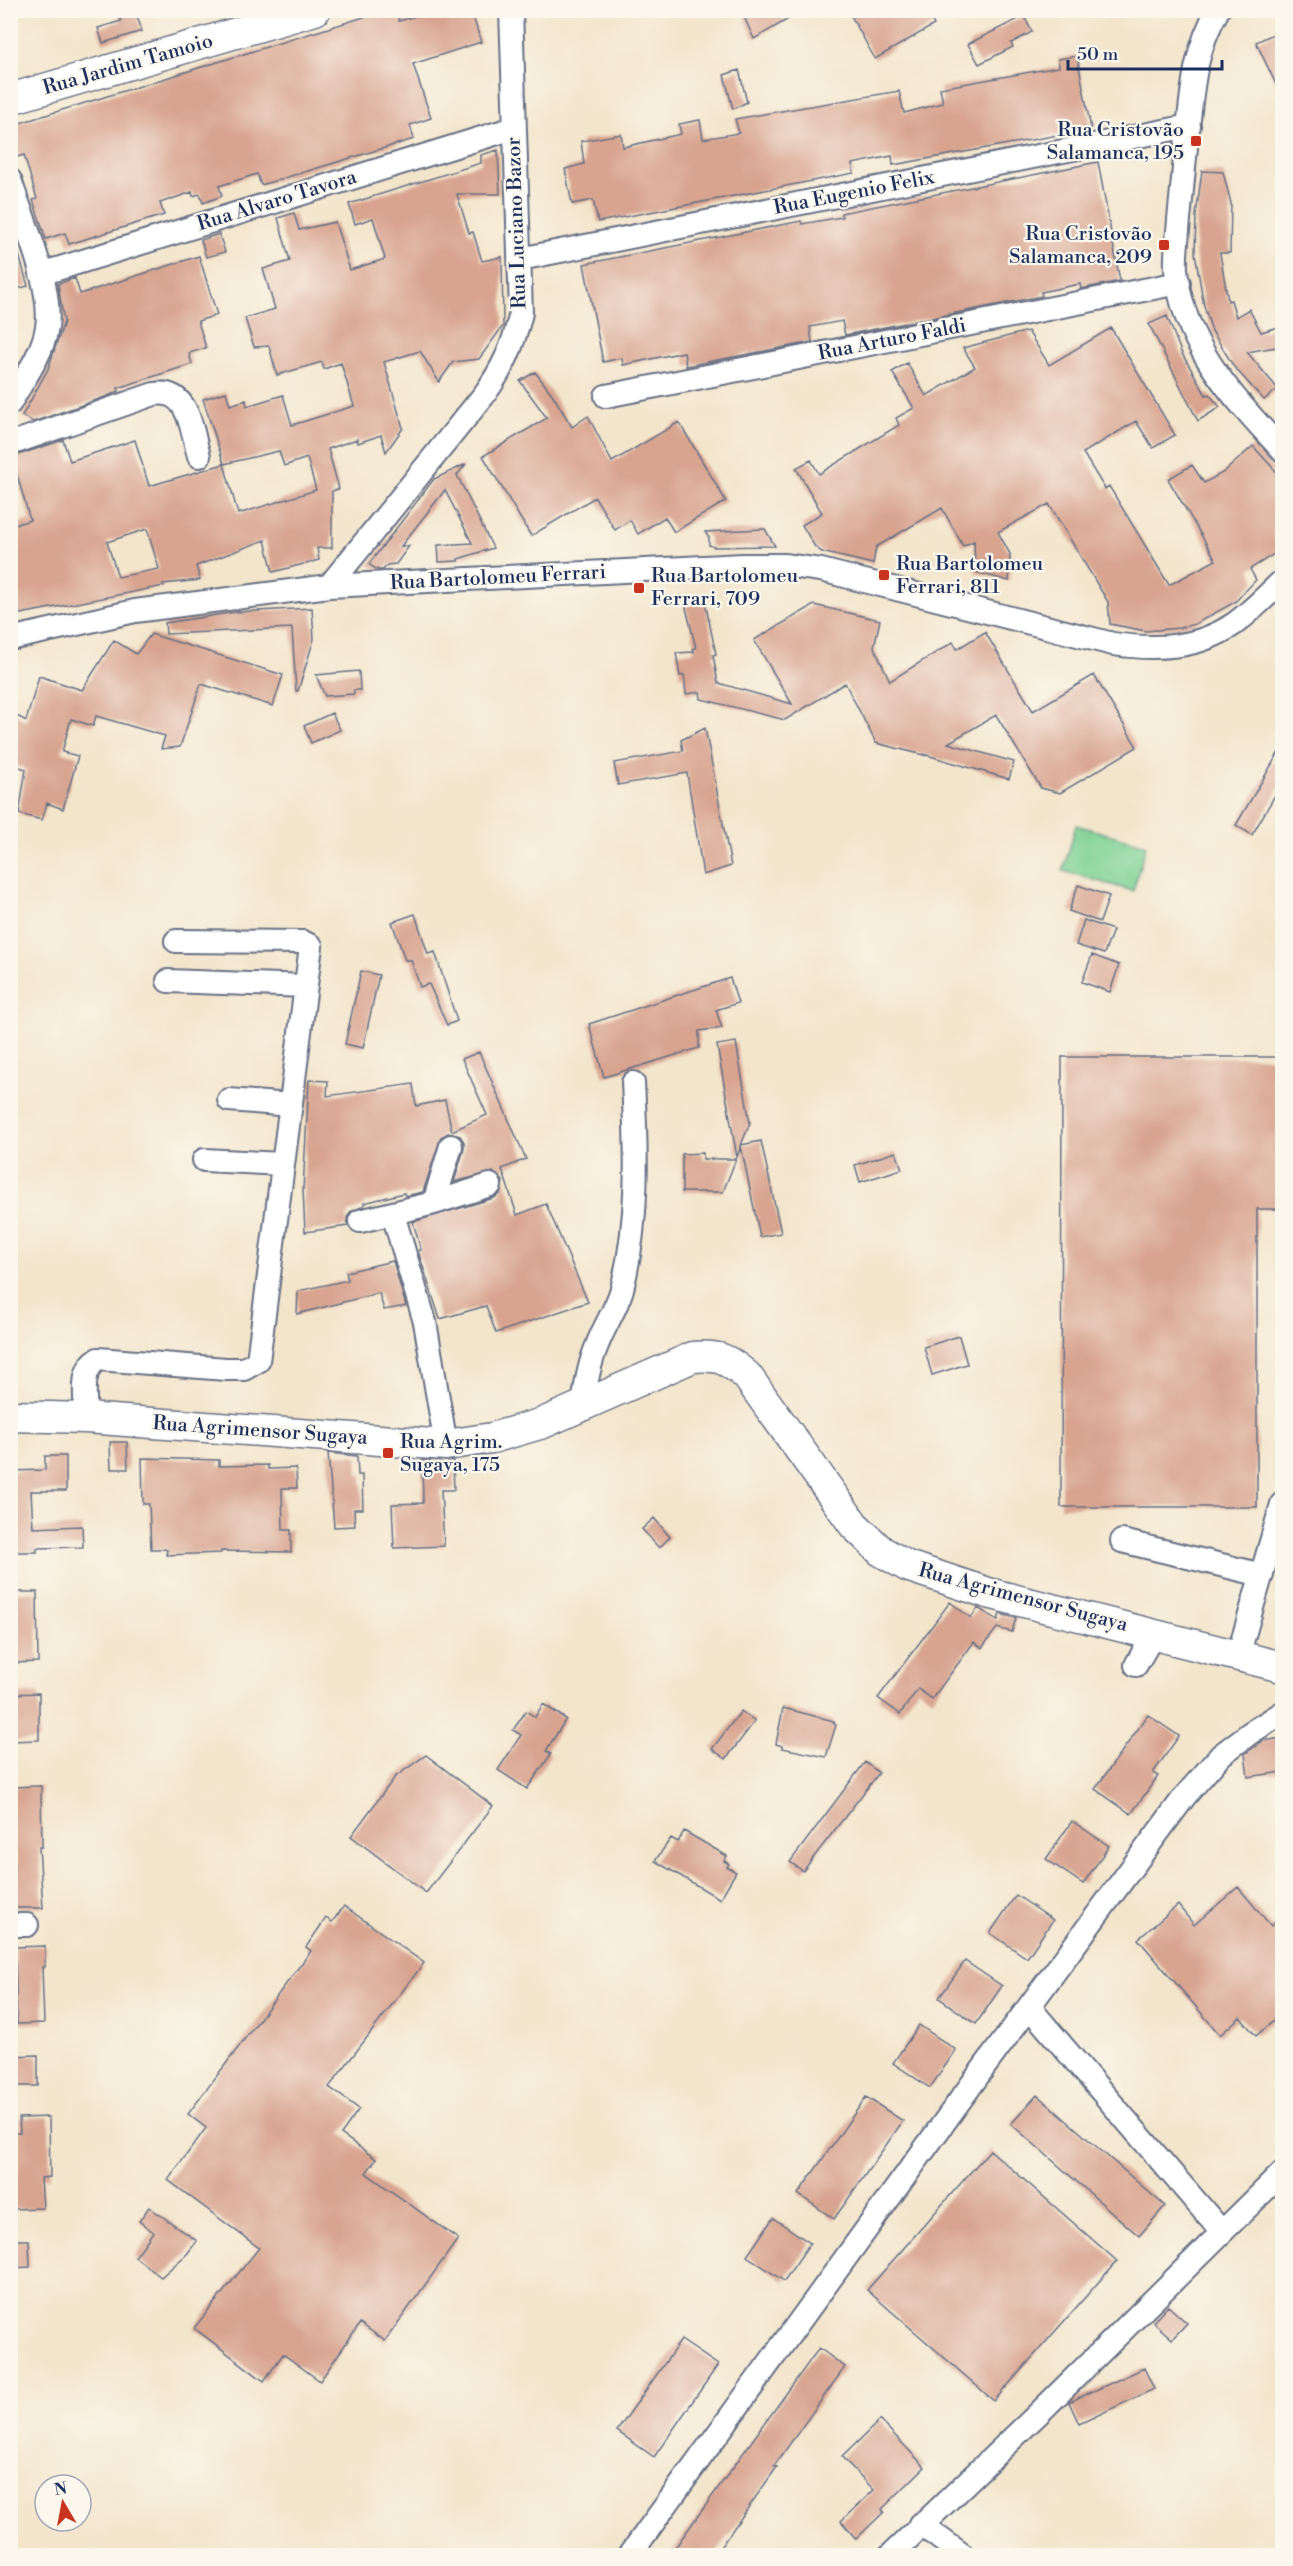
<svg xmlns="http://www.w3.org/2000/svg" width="1293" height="2566" font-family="'Libre Bodoni',serif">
	<rect width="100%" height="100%" fill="#fbf7ec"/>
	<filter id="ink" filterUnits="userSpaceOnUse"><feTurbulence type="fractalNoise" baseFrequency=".0167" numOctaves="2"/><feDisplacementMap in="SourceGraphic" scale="12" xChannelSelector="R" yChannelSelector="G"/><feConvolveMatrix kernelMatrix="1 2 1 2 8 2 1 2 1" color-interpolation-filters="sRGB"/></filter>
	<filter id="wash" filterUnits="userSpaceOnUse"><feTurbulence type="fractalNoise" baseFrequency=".008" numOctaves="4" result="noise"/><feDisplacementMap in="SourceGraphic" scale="24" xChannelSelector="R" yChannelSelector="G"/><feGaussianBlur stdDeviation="1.35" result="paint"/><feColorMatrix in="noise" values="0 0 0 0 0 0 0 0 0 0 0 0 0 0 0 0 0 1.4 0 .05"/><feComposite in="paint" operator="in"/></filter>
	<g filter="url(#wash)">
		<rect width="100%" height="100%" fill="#f3e5cc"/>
		<!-- green -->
		<path fill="#7fd294" stroke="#4d8079" stroke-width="1.5" d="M 1076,825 L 1146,845 L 1133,891 L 1063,871 Z"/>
		<g id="blocks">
			<!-- building -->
			<path fill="#d8a490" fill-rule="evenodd" d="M 118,10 L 135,10 L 142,31 L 103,43 L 98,28 L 121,21 Z
				M 387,10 L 396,10 L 399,21 L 429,12 L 431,18 L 453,10 L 471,10 L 481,42 L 413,64 L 431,118 L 410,125 L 414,139 L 261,185 L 257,174 L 219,186 L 222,196 L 203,203 L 200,194 L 193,196 L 192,192 L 160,203 L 164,215 L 69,244 L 65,233 L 46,239 L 33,200 L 37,199 L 24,155 L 17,157 L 10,135 L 10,126 Z
				M 741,10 L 804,10 L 754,39 Z
				M 848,10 L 926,10 L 934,25 L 875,59 Z
				M 1024,16 L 1032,32 L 1011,43 L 1013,47 L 979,64 L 968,44 Z
				M 1282,30 L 1282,97 L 1256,42 Z
				M 1077,56 L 1091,129 L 893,165 L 892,156 L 852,164 L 854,173 L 598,222 L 593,200 L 572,204 L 565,169 L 584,164 L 581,141 L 621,134 L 623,147 L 681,134 L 679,124 L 700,120 L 703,139 L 739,133 L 735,119 L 899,91 L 904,113 L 943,103 L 940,88 L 1059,67 L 1058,59 Z
				M 739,70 L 747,102 L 733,109 L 724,75 Z
				M 498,150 L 500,194 L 457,194 L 469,233 L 473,232 L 482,261 L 502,257 L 503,326 L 479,359 L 453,362 L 439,382 L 420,351 L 384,362 L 403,428 L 386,452 L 381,435 L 358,443 L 357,439 L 328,449 L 339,489 L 332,491 L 332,548 L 317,548 L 319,560 L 273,572 L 265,540 L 196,566 L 200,580 L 163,584 L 164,586 L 10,616 L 10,526 L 30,520 L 12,457 L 63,440 L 70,461 L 135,440 L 149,486 L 224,464 L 238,514 L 316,490 L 307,458 L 284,466 L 279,451 L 224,464 L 203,399 L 226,392 L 230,405 L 246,400 L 247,406 L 283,395 L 292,425 L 354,406 L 341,363 L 324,369 L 322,362 L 277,375 L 269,346 L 254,347 L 245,318 L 275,309 L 263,269 L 290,261 L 278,218 L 294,213 L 299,230 L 335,222 L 350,270 L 385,259 L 373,218 L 355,224 L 349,204 L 481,163 L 481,155 ZM 147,529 L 159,569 L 118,577 L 107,542 Z
				M 1098,162 L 1120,281 L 1081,289 L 1080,284 L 1041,292 L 1042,296 L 845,335 L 842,321 L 810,327 L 812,342 L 686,366 L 684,352 L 623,365 L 622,358 L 603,362 L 584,264 L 801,221 L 802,224 L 842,217 L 841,213 Z
				M 1202,171 L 1223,172 L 1231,203 L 1230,253 L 1220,253 L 1228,301 L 1231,300 L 1236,317 L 1249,309 L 1261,332 L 1282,326 L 1282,346 L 1247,352 L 1278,389 L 1264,400 L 1234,367 L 1212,331 L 1204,306 L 1195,253 L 1196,215 Z
				M 219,234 L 225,252 L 206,257 L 201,240 Z
				M 15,241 L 28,286 L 10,291 L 10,242 Z
				M 199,256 L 217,315 L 198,321 L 206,348 L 189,353 L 192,364 L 118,388 L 119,391 L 108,396 L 33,422 L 22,416 L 48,369 L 64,322 L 58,284 L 75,278 L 80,294 Z
				M 1167,316 L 1181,352 L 1206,395 L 1209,394 L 1220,407 L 1198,421 L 1149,324 Z
				M 1111,328 L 1175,435 L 1153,448 L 1136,421 L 1083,453 L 1105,489 L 1109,486 L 1169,585 L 1216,560 L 1168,479 L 1192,465 L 1204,483 L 1224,472 L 1253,446 L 1282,478 L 1282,549 L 1250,569 L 1256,580 L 1235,602 L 1195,624 L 1179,628 L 1146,631 L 1110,624 L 1108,602 L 1049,504 L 998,532 L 1010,554 L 1009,581 L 975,572 L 974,541 L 963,546 L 942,508 L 876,547 L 873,564 L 822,552 L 815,547 L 802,525 L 822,513 L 796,468 L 811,460 L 819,474 L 899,425 L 896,418 L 914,408 L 892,372 L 907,363 L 926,396 L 975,367 L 963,348 L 1028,331 L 1049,365 Z
				M 535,372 L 552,394 L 572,427 L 588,416 L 612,462 L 679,422 L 726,501 L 674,532 L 665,517 L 638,534 L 630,520 L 615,530 L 595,497 L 531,536 L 483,456 L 547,418 L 520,381 Z
				M 466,464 L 457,475 L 493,548 L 458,559 L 458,561 L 439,562 L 438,545 L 472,543 L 445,490 L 401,546 L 409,546 L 396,564 L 387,565 L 383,570 L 378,570 L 371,566 L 369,564 L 434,479 Z
				M 762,529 L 765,529 L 775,546 L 714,547 L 709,545 L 709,538 L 705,532 Z
				M 705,602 L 716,654 L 713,655 L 718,683 L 792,704 L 754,640 L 814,605 L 880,620 L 874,647 L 890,681 L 953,642 L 957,649 L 985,632 L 1033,711 L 1094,675 L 1137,747 L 1060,793 L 1041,788 L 996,715 L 948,743 L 1014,762 L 1009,779 L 923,754 L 924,755 L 876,743 L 845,683 L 785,720 L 701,699 L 700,692 L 686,694 L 684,675 L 680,676 L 676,653 L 694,652 L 693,648 L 696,648 L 685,604 Z
				M 312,608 L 314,639 L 298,691 L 296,691 L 292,628 L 166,634 L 165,623 L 236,612 Z
				M 151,634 L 283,675 L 273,706 L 201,684 L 180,747 L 161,749 L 165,736 L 96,716 L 93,726 L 71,719 L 62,752 L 78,756 L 63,809 L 47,803 L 42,820 L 19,814 L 26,769 L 10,764 L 10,712 L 26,721 L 39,676 L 82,690 L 114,640 L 136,654 Z
				M 359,671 L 360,690 L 354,690 L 354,694 L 325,696 L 316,675 Z
				M 332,713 L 340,730 L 311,743 L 304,726 Z
				M 705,728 L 731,866 L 703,875 L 687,773 L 618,785 L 614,763 L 683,751 L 681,740 Z
				M 1282,747 L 1282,783 L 1252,835 L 1236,825 Z
				M 1078,885 L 1109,896 L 1100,922 L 1069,911 Z
				M 415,914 L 428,954 L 435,952 L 457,1021 L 447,1025 L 429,984 L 420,987 L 411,960 L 405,960 L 392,922 Z
				M 1084,920 L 1113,930 L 1104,954 L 1076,945 Z
				M 1092,955 L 1119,965 L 1110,992 L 1082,982 Z
				M 361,971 L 379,975 L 363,1048 L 345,1044 Z
				M 730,978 L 738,1003 L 716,1010 L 722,1028 L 699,1031 L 699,1048 L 604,1077 L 589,1024 Z
				M 736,1042 L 750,1123 L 741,1145 L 761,1141 L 781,1233 L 760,1237 L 741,1146 L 737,1157 L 717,1045 Z
				M 479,1052 L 526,1159 L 502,1169 L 517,1215 L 546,1204 L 588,1302 L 496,1333 L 486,1306 L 440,1319 L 418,1251 L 421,1250 L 413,1222 L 494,1198 L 500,1194 L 503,1181 L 493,1172 L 454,1182 L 464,1149 L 464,1142 L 460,1136 L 448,1133 L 441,1137 L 423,1192 L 405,1196 L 404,1193 L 364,1203 L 364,1206 L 350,1212 L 347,1218 L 348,1226 L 305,1232 L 303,1190 L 309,1080 L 328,1081 L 327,1096 L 413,1084 L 416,1106 L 445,1100 L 452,1131 L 487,1115 L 462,1059 Z
				M 1062,1057 L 1282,1057 L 1282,1209 L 1257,1209 L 1257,1507 L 1061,1507 Z
				M 896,1152 L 902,1169 L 860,1182 L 855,1165 Z
				M 703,1153 L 703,1159 L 736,1159 L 723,1192 L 682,1192 L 682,1154 Z
				M 393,1261 L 406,1306 L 384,1310 L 379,1293 L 297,1314 L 298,1291 L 348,1280 L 346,1272 Z
				M 959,1336 L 967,1364 L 932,1375 L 924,1347 Z
				M 110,1442 L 127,1442 L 128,1469 L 111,1469 Z
				M 328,1453 L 357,1456 L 358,1475 L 362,1475 L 363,1509 L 354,1509 L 355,1526 L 334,1527 Z
				M 45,1456 L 66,1456 L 66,1491 L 31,1491 L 33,1528 L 82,1526 L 83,1547 L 37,1548 L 37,1552 L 12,1552 L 10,1471 L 45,1470 Z
				M 142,1458 L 219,1460 L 219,1466 L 268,1465 L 268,1469 L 296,1468 L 297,1488 L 282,1488 L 283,1530 L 291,1530 L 291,1552 L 221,1551 L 221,1553 L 166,1555 L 167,1550 L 164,1549 L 151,1549 L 149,1504 L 143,1504 Z
				M 422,1460 L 453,1461 L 454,1490 L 441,1490 L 444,1546 L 394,1548 L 392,1504 L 423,1503 Z
				M 654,1518 L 670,1537 L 659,1548 L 642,1529 Z
				M 10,1592 L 37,1592 L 38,1662 L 10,1663 Z
				M 950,1602 L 971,1618 L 978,1608 L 998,1620 L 1000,1614 L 1016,1618 L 1012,1632 L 997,1628 L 982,1648 L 974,1642 L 932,1699 L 918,1689 L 900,1714 L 878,1698 Z
				M 39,1693 L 39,1740 L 10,1741 L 10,1694 Z
				M 543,1704 L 566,1719 L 546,1751 L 551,1754 L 527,1789 L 498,1770 L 521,1735 L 513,1730 L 526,1711 L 535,1717 Z
				M 783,1708 L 834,1721 L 833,1723 L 836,1725 L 826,1757 L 782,1748 L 782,1746 L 776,1744 Z
				M 741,1711 L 755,1721 L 726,1759 L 712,1749 Z
				M 1148,1715 L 1179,1736 L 1153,1773 L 1158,1776 L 1131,1814 L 1095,1789 Z
				M 1282,1738 L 1282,1772 L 1248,1777 L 1245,1754 L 1263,1741 Z
				M 426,1755 L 493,1806 L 426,1893 L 351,1836 L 395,1777 Z
				M 865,1762 L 879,1773 L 803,1871 L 790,1862 Z
				M 41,1786 L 42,1847 L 39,1847 L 43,1908 L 10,1908 L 10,1890 L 14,1884 L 14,1848 L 10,1840 L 10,1787 Z
				M 1072,1821 L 1109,1846 L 1083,1884 L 1046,1859 Z
				M 684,1831 L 727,1856 L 724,1861 L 729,1864 L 727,1867 L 736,1872 L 720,1899 L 655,1861 L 671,1838 L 678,1842 Z
				M 1238,1887 L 1271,1926 L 1282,1916 L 1282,2014 L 1256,2036 L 1240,2017 L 1220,2035 L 1138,1939 L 1178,1905 L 1194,1925 Z
				M 1016,1895 L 1053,1920 L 1027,1958 L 990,1933 Z
				M 344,1906 L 424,1963 L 329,2087 L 359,2109 L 341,2134 L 376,2159 L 366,2173 L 458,2239 L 385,2341 L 360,2323 L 320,2381 L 283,2354 L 264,2381 L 194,2328 L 259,2248 L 168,2180 L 206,2128 L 188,2114 L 311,1951 L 306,1947 L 326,1918 L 332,1922 Z
				M 45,1946 L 45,1967 L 42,1967 L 44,2023 L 17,2024 L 15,1947 Z
				M 965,1961 L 1002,1986 L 976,2024 L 939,1998 Z
				M 919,2025 L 956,2050 L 930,2088 L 893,2063 Z
				M 38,2055 L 38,2086 L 10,2086 L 10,2056 Z
				M 1037,2095 L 1165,2206 L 1139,2236 L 1011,2124 Z
				M 866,2097 L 903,2121 L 834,2219 L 798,2194 Z
				M 49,2117 L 50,2177 L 41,2178 L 43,2208 L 10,2209 L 10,2133 L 20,2133 L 19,2118 Z
				M 990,2150 L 1117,2261 L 994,2401 L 867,2290 Z
				M 149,2207 L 197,2241 L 187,2254 L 161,2277 L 135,2257 L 153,2232 L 139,2221 Z
				M 773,2218 L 810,2243 L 784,2281 L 747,2256 Z
				M 10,2240 L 29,2240 L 30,2267 L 10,2268 Z
				M 1168,2306 L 1187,2323 L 1172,2339 L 1153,2322 Z
				M 681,2340 L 718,2365 L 654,2457 L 617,2431 Z
				M 819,2348 L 845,2367 L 774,2466 L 777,2467 L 714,2556 L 669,2556 Z
				M 1144,2368 L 1154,2389 L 1079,2424 L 1069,2402 Z
				M 880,2420 L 925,2467 L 882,2509 L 884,2512 L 856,2539 L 841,2521 L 874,2490 L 842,2457 Z"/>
		</g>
	</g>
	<g filter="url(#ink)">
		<use href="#blocks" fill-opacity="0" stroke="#676f84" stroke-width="1.5"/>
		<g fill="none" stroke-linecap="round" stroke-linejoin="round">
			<defs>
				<path id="minor" d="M 1218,10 C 1194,50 1192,93 1187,138 C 1184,165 1182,192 1179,219 C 1178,235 1175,253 1176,269 C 1182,344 1234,398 1282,450
					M 10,180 C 23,220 53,287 47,327 C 43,354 23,380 10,403
					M 520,259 L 1189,126
					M 41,274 L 514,128
					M 606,396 L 1179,283
					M 10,444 L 154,394 C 189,388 191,429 199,456
					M 329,586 L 484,395 C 504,367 513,346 521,313 L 511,10
					M 10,639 L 135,611 L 329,586 L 743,565 L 784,565 L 821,570 L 1113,644 C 1155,650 1198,649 1234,624 C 1251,612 1267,595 1282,581
					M 168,981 L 306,986
					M 229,1100 L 291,1105
					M 204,1160 L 283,1164
					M 434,1203 L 451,1146
					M 393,1214 L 425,1322 L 446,1445
					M 360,1221 L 434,1203 L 490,1185
					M 583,1405 C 586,1384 589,1364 598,1343 C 605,1325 617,1307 622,1289 C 639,1222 637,1151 633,1083
					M 86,1418 C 86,1399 79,1370 98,1359 L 226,1369 L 244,1369 L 258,1361 L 311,946 L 303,942 L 176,941
					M 1122,1541 L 1262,1575
					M 1238,1656 L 1282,1504
					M 1136,1665 L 1154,1634
					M 10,1925 L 27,1925
					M 1029,2007 L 1222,2232
					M 920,2524 L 964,2556
					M 629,2556 L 985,2066 L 1185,1796 L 1221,1755 L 1250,1733 L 1282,1713
					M 890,2556 L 1042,2410 L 1282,2173"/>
				<path id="major" d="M 10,99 L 315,10
					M 10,1416 L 86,1418 L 446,1445 L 492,1438 L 543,1423 L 693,1357 C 720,1355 727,1359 747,1376 L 854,1525 L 881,1551 L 907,1566 L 988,1593 L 1282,1667"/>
			</defs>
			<!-- minor casing -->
			<use href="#minor" stroke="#676f84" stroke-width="26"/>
			<!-- major casing -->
			<use href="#major" stroke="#676f84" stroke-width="33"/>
			<!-- minor -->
			<use href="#minor" stroke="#fff" stroke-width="22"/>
			<!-- major -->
			<use href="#major" stroke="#fff" stroke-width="30"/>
		</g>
	</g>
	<!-- markers -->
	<g fill="#c8321e" stroke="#fbf7ec" stroke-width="2">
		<rect x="1190" y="135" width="12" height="12" rx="3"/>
		<rect x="1158" y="239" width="12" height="12" rx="3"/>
		<rect x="878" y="569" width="12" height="12" rx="3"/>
		<rect x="633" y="582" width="12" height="12" rx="3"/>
		<rect x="382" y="1447" width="12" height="12" rx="3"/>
	</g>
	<g text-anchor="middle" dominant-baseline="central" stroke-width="4.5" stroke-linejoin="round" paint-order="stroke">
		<!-- street labels -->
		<g font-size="20" fill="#1b2f5e" stroke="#fbf7ec">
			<text transform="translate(128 65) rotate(-16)">Rua Jardim Tamoio</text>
			<text transform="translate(854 193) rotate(-11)">Rua Eugenio Felix</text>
			<text transform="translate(277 201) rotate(-17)">Rua Alvaro Tavora</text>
			<text transform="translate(517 223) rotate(-92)">Rua Luciano Bazor</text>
			<text transform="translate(892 340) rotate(-11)">Rua Arturo Faldi</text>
			<text transform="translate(498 578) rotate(-3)">Rua Bartolomeu Ferrari</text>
			<text transform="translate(260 1431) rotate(4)">Rua Agrimensor Sugaya</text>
			<text transform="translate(1023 1598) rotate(15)">Rua Agrimensor Sugaya</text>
		</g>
		<!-- poi labels -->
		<g font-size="20" fill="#1b2f5e" stroke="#fbf7ec" text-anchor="start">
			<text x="1184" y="130" text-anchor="end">Rua Cristovão<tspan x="1184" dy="23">Salamanca, 195</tspan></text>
			<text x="1152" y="234" text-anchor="end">Rua Cristovão<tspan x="1152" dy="23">Salamanca, 209</tspan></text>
			<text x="896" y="564">Rua Bartolomeu<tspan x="896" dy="23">Ferrari, 811</tspan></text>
			<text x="651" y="576">Rua Bartolomeu<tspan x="651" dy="23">Ferrari, 709</tspan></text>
			<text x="400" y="1442">Rua Agrim.<tspan x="400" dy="23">Sugaya, 175</tspan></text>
		</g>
	</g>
	<!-- margin -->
	<rect width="1293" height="2566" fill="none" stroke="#fbf7ec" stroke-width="36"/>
	<!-- north arrow -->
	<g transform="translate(63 2503) rotate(350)"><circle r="28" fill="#fbf7ec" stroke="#a1a7b3" stroke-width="1.5"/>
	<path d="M0-4.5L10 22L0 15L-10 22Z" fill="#c8321e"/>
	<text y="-9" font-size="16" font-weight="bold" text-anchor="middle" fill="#1b2f5e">N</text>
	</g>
	<!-- scale -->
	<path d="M1068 60v9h154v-9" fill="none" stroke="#1b2f5e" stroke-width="3"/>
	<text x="1077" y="60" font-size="18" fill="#1b2f5e" stroke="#fbf7ec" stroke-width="4.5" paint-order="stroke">50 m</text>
</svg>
